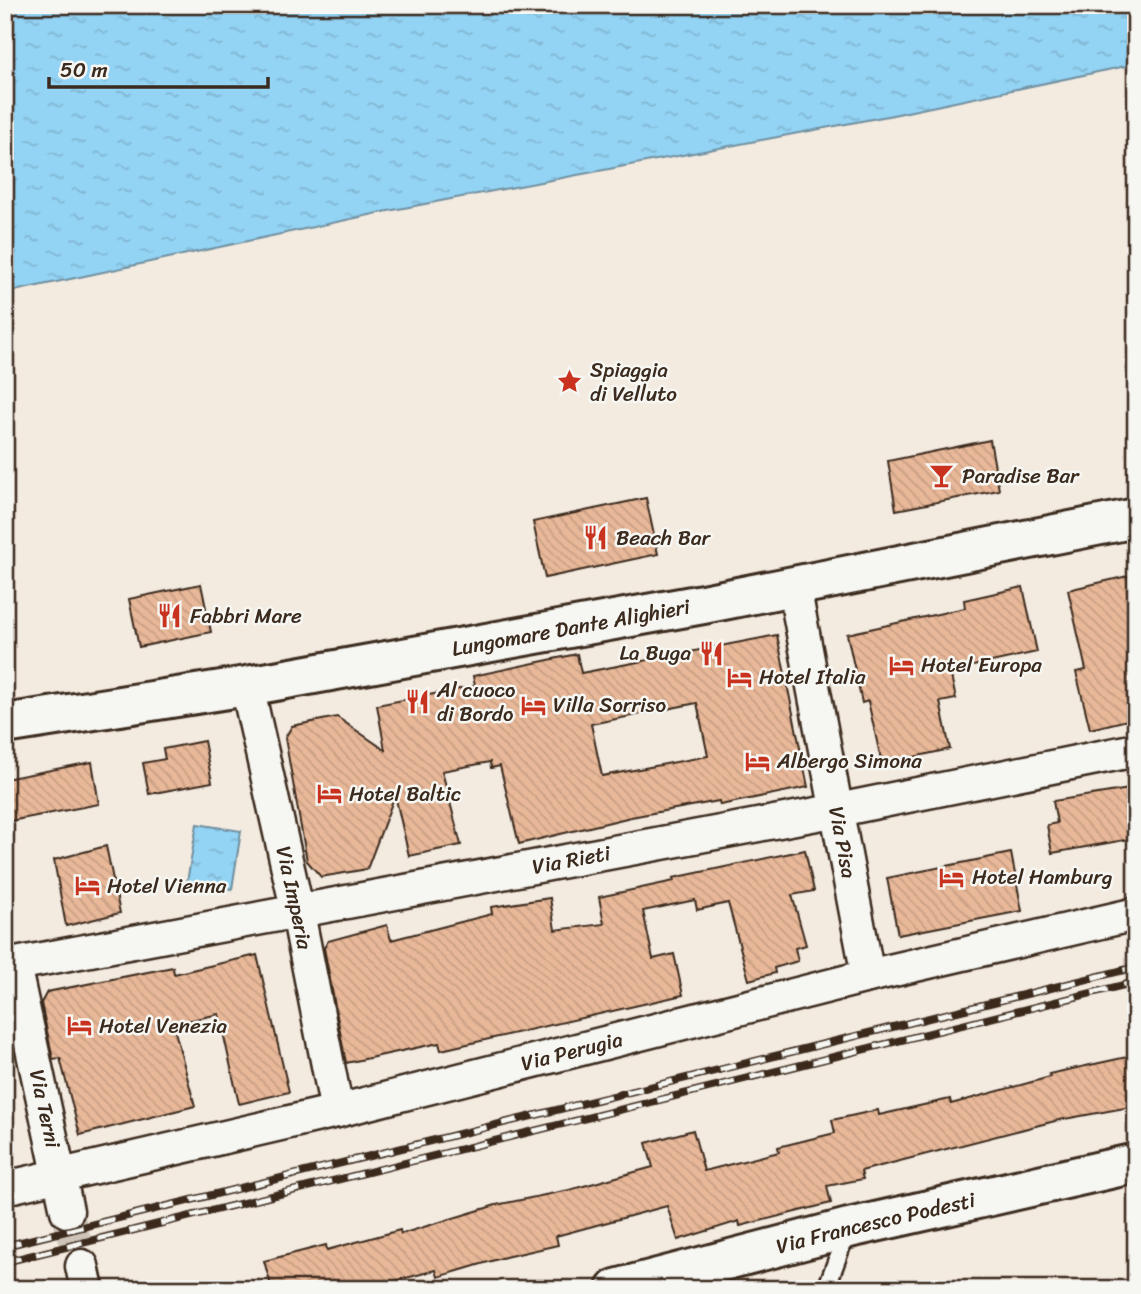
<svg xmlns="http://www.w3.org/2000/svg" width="1141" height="1294" font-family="Sriracha,sans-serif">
	<defs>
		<pattern id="water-ripples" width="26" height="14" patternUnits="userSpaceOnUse" patternTransform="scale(1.75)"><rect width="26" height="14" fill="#93d3f4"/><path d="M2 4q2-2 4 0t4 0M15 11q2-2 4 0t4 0" fill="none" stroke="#80b5d1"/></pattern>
		<pattern id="building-back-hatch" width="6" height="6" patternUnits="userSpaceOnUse" patternTransform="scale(1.75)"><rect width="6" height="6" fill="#e8b899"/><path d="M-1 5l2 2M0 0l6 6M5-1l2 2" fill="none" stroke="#c89e83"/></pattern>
	</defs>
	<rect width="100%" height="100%" fill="#f3eae0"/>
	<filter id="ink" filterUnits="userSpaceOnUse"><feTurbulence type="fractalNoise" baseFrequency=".0143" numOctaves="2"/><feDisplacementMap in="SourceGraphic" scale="14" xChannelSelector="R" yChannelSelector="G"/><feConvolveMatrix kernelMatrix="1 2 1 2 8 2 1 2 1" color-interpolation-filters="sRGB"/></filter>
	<g filter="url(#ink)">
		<!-- water -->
		<path fill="url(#water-ripples)" stroke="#708f9e" stroke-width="2" d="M 5,5 L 1136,5 L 1136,64 L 893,115 L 388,211 L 5,293 Z
			M 197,824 L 241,831 L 232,889 L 187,882 Z"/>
		<!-- building -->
		<path fill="url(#building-back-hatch)" stroke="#3b2a1e" stroke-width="2" fill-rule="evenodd" d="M 990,440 L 999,490 L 896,510 L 888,461 Z
			M 646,498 L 658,554 L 545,578 L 533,522 Z
			M 1136,574 L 1136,645 L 1128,646 L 1136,678 L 1136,718 L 1090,729 L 1076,672 L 1086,670 L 1068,590 Z
			M 201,584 L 211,632 L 139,647 L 129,599 Z
			M 1023,587 L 1037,652 L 950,671 L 956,699 L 940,702 L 950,749 L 882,764 L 868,701 L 862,703 L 847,634 L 965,608 L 964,600 Z
			M 777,635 L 808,787 L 720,805 L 719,801 L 631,817 L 519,844 L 500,766 L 491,768 L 490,762 L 442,771 L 461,845 L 409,856 L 395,795 L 367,869 L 321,877 L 307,861 L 285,738 L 292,726 L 337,717 L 385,750 L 377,705 L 475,686 L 473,676 L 577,654 L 581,673 ZM 697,703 L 708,756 L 602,776 L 591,724 Z
			M 204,741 L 212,782 L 149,794 L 143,763 L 165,759 L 163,749 Z
			M 92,762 L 99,804 L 5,822 L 5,779 Z
			M 1136,788 L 1136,838 L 1052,853 L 1047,825 L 1057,823 L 1053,801 Z
			M 106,846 L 120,913 L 66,926 L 54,860 Z
			M 805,850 L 814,891 L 792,895 L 806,945 L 795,948 L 798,961 L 774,968 L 775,973 L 749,980 L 728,903 L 697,910 L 695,900 L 643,911 L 653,959 L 674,954 L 683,995 L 441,1050 L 439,1043 L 346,1063 L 324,948 L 328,941 L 387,925 L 391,940 L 492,914 L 491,907 L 550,898 L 555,930 L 604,924 L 599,897 L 674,881 L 673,878 Z
			M 1011,853 L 1022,911 L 898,935 L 887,878 Z
			M 257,955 L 289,1092 L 239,1104 L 219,1014 L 173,1024 L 195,1106 L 80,1135 L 60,1058 L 53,1059 L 41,1003 L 47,992 L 173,967 L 174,974 Z
			M 1136,1055 L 1136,1106 L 1059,1120 L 861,1171 L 863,1179 L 827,1186 L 831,1203 L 740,1226 L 739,1221 L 678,1240 L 667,1206 L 556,1236 L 558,1245 L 505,1257 L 438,1277 L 436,1270 L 365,1289 L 272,1289 L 264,1261 L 326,1245 L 327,1250 L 400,1230 L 401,1234 L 496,1205 L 569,1190 L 653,1167 L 646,1143 L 693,1130 L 704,1171 L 779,1152 L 778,1147 L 835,1133 L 832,1120 L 878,1110 L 879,1115 L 950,1099 L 951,1104 L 1050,1077 L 1049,1074 Z"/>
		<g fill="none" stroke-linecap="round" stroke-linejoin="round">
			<!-- street-tunnel -->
			<path stroke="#cec4b9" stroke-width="32" stroke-dasharray="32 16" stroke-linecap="butt" d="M 67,1211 L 82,1266"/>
			<defs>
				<path id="lane" d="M 826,1289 L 847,1232"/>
				<g id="street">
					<path id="s1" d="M 794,586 L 868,976"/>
					<path id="s2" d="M 247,686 L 298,913 L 337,1111"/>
					<path id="s3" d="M 14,965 L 67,1211"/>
					<path id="s4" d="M 5,966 L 838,810 L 1136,750"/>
					<path id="s5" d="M 5,1188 L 337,1111 L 868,976 L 1136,914"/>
					<path d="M 82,1266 L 87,1289"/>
				</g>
				<g id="secondary">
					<path id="s6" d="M 5,724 L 247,686 L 703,604 L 1136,518"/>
					<path id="s7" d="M 616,1289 L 849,1228 L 1136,1163"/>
				</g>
			</defs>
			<!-- lane casing -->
			<use href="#lane" stroke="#3b2a1e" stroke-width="21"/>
			<!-- street casing -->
			<use href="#street" stroke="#3b2a1e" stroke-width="37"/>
			<!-- secondary casing -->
			<use href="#secondary" stroke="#3b2a1e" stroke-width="44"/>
			<!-- lane -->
			<use href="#lane" stroke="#f6f6f2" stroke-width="16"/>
			<!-- street -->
			<use href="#street" stroke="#f6f6f2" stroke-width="32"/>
			<!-- secondary -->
			<use href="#secondary" stroke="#f6f6f2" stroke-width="38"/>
			<defs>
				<path id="rail" d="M 5,1246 L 1136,967
					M 5,1262 L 1136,982"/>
			</defs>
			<!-- rail casing -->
			<use href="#rail" stroke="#3b2a1e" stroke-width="8"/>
			<!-- rail -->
			<use href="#rail" stroke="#f6f6f2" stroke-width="5" stroke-dasharray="16" stroke-linecap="butt"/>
		</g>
	</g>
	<!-- icons -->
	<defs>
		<symbol id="sight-bare" viewBox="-9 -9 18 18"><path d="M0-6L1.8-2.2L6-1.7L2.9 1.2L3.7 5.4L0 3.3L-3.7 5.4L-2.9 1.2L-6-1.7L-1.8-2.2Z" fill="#c8321e" stroke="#f6f6f2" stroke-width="2.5" paint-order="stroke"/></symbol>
		<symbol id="bar-bare" viewBox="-9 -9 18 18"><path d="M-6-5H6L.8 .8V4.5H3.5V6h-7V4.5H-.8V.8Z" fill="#c8321e" stroke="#f6f6f2" stroke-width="2.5" paint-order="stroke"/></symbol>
		<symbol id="restaurant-bare" viewBox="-9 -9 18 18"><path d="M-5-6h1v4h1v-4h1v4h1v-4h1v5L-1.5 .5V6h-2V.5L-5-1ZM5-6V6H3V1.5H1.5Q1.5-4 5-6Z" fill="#c8321e" stroke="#f6f6f2" stroke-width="2.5" paint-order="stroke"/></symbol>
		<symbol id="hotel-bare" viewBox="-9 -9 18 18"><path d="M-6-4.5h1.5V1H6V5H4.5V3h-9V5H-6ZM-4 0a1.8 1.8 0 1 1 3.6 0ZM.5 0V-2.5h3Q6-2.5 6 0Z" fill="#c8321e" stroke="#f6f6f2" stroke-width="2.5" paint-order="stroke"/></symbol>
	</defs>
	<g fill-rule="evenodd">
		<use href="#sight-bare" x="552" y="364" width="35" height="35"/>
		<use href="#bar-bare" x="924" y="458" width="35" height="35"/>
		<use href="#restaurant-bare" x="578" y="520" width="35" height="35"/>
		<use href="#restaurant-bare" x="152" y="598" width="35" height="35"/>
		<use href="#restaurant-bare" x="694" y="636" width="35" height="35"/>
		<use href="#hotel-bare" x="884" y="648" width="35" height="35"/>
		<use href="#hotel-bare" x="722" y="660" width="35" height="35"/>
		<use href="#restaurant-bare" x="400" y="684" width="35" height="35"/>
		<use href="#hotel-bare" x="516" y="688" width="35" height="35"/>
		<use href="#hotel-bare" x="740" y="744" width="35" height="35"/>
		<use href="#hotel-bare" x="312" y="776" width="35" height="35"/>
		<use href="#hotel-bare" x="934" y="860" width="35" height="35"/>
		<use href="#hotel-bare" x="70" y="868" width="35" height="35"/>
		<use href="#hotel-bare" x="62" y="1008" width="35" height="35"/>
	</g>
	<g text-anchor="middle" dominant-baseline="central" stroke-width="5" stroke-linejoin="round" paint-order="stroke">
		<!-- poi labels -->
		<g font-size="21" fill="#3b2a1e" stroke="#f6f6f2" text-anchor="start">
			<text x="590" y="370">Spiaggia<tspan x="590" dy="24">di Velluto</tspan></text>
			<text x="962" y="476">Paradise Bar</text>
			<text x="616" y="538">Beach Bar</text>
			<text x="190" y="616">Fabbri Mare</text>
			<text x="691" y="653" text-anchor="end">La Buga</text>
			<text x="921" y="665">Hotel Europa</text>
			<text x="759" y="677">Hotel Italia</text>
			<text x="437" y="690">Al cuoco<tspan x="437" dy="24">di Bordo</tspan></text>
			<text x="553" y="705">Villa Sorriso</text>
			<text x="777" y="761">Albergo Simona</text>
			<text x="349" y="794">Hotel Baltic</text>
			<text x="972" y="877">Hotel Hamburg</text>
			<text x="107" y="886">Hotel Vienna</text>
			<text x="99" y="1026">Hotel Venezia</text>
		</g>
		<!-- street labels -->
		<g font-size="21" fill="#3b2a1e" stroke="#f6f6f2">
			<text stroke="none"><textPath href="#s6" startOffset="574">Lungomare Dante Alighieri</textPath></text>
			<text stroke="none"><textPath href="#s1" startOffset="261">Via Pisa</textPath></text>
			<text stroke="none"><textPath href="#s4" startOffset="576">Via Rieti</textPath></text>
			<text stroke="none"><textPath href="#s2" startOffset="217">Via Imperia</textPath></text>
			<text stroke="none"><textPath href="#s5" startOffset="583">Via Perugia</textPath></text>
			<text stroke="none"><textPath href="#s3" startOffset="147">Via Terni</textPath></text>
			<text stroke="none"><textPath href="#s7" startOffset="268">Via Francesco Podesti</textPath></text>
		</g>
	</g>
	<!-- margin -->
	<rect width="1141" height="1294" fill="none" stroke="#f6f6f2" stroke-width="28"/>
	<rect x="14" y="14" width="1113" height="1266" fill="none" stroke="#3b2a1e" stroke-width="2.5" filter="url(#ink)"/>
	<!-- scale -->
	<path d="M49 77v10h219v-10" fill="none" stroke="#3b2a1e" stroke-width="3.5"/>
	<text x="60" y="77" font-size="21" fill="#3b2a1e" stroke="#f6f6f2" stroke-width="5" paint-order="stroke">50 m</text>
</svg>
